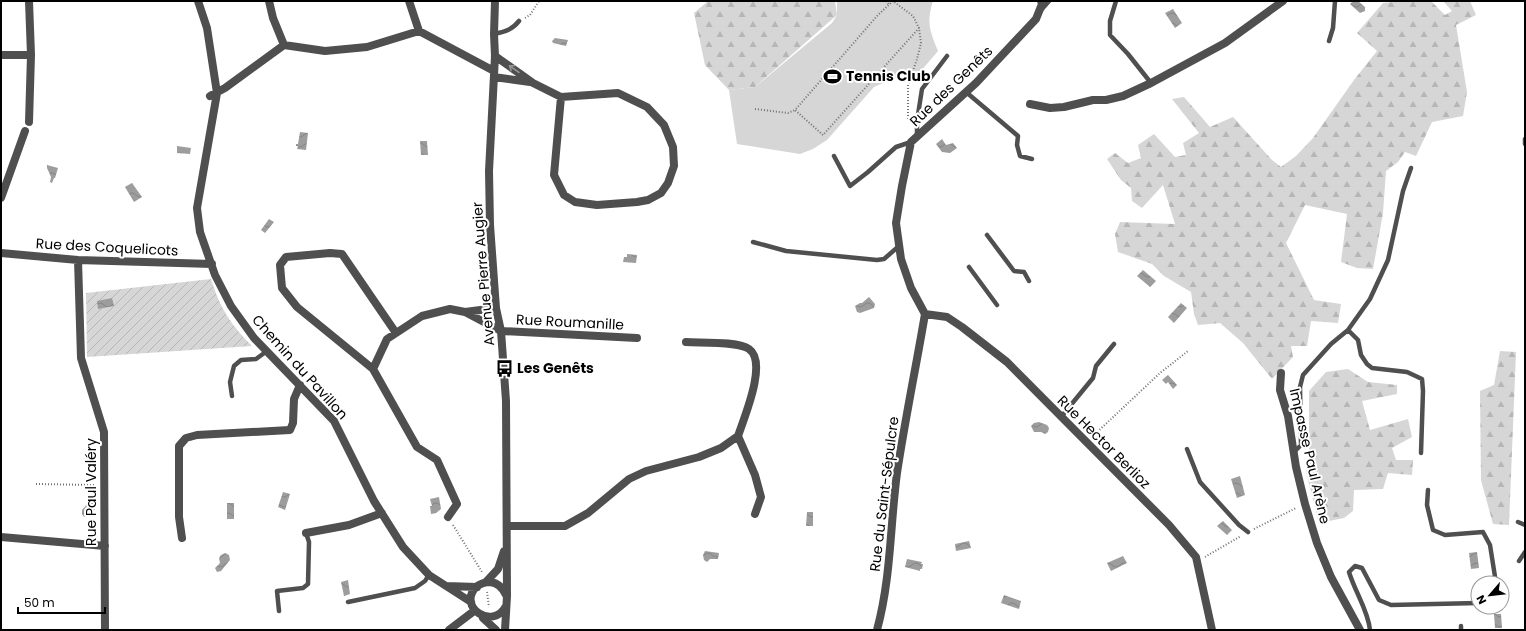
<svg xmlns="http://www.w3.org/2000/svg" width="1526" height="631" font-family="Poppins,sans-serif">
	<defs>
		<pattern id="forest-firs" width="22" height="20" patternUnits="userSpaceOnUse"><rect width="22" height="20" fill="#d6d6d6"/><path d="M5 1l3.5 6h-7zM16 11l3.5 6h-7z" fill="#b6b6b6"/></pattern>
		<pattern id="garden-furrows" width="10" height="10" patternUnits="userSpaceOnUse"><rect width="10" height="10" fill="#d6d6d6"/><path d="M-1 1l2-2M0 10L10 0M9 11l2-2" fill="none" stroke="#b6b6b6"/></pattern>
		<pattern id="water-waves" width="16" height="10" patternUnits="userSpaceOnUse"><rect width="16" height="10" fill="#9d9d9d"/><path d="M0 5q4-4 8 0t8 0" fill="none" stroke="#858585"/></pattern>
	</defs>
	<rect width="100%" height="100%" fill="#fff"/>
	<!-- forest -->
	<path fill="url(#forest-firs)" d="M 708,1 L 835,1 L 837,15 L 755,87 L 729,90 L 705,65 L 694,13 Z
		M 1403,1 L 1431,1 L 1445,15 L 1452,11 L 1443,1 L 1470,1 L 1476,15 L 1456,25 L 1467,92 L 1463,116 L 1432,122 L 1416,156 L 1405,152 L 1398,162 L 1386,171 L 1383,213 L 1373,269 L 1357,268 L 1341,262 L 1347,214 L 1305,205 L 1286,243 L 1314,300 L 1341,304 L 1338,323 L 1311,321 L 1307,346 L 1291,346 L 1293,357 L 1272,379 L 1243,343 L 1220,323 L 1198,325 L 1194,314 L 1191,292 L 1164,276 L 1152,264 L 1118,252 L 1115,234 L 1120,222 L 1175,224 L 1163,185 L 1142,208 L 1132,201 L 1131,188 L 1121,180 L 1107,159 L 1115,153 L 1128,163 L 1141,158 L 1138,145 L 1154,134 L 1175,157 L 1186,155 L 1183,143 L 1199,133 L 1172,99 L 1184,97 L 1210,127 L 1233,117 L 1272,160 L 1281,167 L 1296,156 L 1313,138 L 1354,80 L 1377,51 L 1357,33 L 1383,3 Z
		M 1500,351 L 1516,352 L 1509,525 L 1493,524 L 1481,480 L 1480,391 L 1494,385 Z
		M 1348,369 L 1368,382 L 1397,385 L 1397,394 L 1362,401 L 1370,430 L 1408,419 L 1412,437 L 1392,448 L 1396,460 L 1413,460 L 1412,475 L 1388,473 L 1383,489 L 1354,490 L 1353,511 L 1344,518 L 1319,523 L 1306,472 L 1309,452 L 1309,391 L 1326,372 Z"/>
	<!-- garden -->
	<path fill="url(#garden-furrows)" d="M 211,279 C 220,308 231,325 252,346 L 87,357 L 86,293 Z"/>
	<!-- pitch -->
	<path fill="#d6d6d6" d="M 837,1 L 933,1 C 926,23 930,31 938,51 L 914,79 L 901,75 L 874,87 L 827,140 L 813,149 L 800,154 L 737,144 L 729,90 L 755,87 L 832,23 L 837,15 Z"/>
	<!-- water -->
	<path fill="url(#water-waves)" d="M 1353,1 L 1358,1 L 1365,7 L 1365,11 L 1360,13 L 1350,4 Z
		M 1173,9 L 1182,23 L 1175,28 L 1165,13 Z
		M 555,38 L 568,40 L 566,46 L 553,43 L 552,41 Z
		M 300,132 L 308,133 L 306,150 L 297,149 L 298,146 L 296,146 L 296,144 L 298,144 Z
		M 942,139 L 946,145 L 953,143 L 957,148 L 950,153 L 942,152 L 936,144 Z
		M 420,141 L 427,141 L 428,155 L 421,155 Z
		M 177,146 L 191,148 L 190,154 L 177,153 Z
		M 47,165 L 58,168 L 55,178 L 54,178 L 52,183 L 50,182 L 51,177 L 47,168 Z
		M 132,183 L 142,197 L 134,202 L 125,187 Z
		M 269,219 L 274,222 L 265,233 L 261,230 Z
		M 627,254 L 637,255 L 636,263 L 623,262 L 624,257 L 627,257 Z
		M 1143,270 L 1156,281 L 1150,287 L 1137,276 Z
		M 869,297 L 875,304 L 874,308 L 860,313 L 857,312 L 855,306 L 860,303 L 862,303 Z
		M 112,298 L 114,306 L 98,309 L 97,301 Z
		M 1181,303 L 1187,308 L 1174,323 L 1168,317 Z
		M 1168,375 L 1177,385 L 1173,389 L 1168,382 L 1166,384 L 1162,380 Z
		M 1039,422 L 1047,425 L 1049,428 L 1048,432 L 1045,434 L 1041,432 L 1034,432 L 1031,426 L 1034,423 Z
		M 1240,476 L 1245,495 L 1237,498 L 1231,479 Z
		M 283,492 L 290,494 L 285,510 L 278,507 Z
		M 439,497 L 441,509 L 436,513 L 431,514 L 430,506 L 432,506 L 430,499 Z
		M 89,502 L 93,503 L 95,509 L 87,517 L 84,517 L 82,514 L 82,510 Z
		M 227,503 L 234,503 L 234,519 L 227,519 Z
		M 807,512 L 813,512 L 813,526 L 806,526 Z
		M 1223,521 L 1232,530 L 1227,535 L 1217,526 Z
		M 969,541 L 971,548 L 956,551 L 955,544 Z
		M 705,551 L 719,553 L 718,559 L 710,559 L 707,562 L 704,560 L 703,555 Z
		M 1477,552 L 1479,568 L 1471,569 L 1469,553 Z
		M 225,553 L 229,555 L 230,560 L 221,571 L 217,572 L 215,568 L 220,563 L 219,558 L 221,555 Z
		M 1123,556 L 1127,563 L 1111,571 L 1107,563 Z
		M 907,559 L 922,562 L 921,564 L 923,564 L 922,569 L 920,569 L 920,571 L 905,567 Z
		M 348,580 L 350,594 L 344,596 L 341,582 Z
		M 1004,595 L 1021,601 L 1019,609 L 1001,603 Z
		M 1494,614 L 1501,614 L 1502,628 L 1495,628 Z"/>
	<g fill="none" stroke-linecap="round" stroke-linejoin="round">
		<!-- path -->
		<path stroke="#717171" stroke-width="2" stroke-dasharray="1 2" stroke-linecap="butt" d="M 886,1 L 889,5
			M 525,18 L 530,15 L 539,1
			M 755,109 L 788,113 L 795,110
			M 908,119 L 908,85 L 917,59 L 921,43 L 919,28 L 823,135 L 795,110 L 878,15 L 893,1 L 913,16 L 919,28
			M 1093,436 L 1160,373 L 1188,351
			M 36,484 L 95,485
			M 453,525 L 482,572
			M 1254,529 L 1296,508
			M 1205,557 L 1241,536
			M 487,592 L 489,607"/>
		<!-- lane -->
		<path stroke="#4f4f4f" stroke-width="4.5" d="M 1116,1 L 1110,21 L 1110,35 L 1128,54 L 1151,83
			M 1042,9 L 1049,1
			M 494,34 C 504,32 512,30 519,21
			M 1329,41 L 1333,28 L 1335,1
			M 966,92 L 1018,136 L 1017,145 L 1020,156 L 1032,159
			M 917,137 L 917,121 L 922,89 L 947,56
			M 1525,139 L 1525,144
			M 834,156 L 850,186 L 868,172 L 896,147 L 911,142
			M 987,235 L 1014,271 L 1024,272 L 1029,281
			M 753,242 L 786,251 L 877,260 L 884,259 L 899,246
			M 969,267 L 997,305
			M 1348,330 L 1358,340 L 1361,355 L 1367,364 L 1372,368 L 1407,372 L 1422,379 L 1423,391 L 1421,453
			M 232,396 L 230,382 L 234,366 L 241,360 L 256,359 L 267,351
			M 1061,417 L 1093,378 L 1096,366 L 1114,344
			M 1187,449 L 1200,482 L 1239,525 L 1248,532
			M 1294,452 L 1301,445 L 1300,387 L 1303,375 L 1331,344 L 1348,330 L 1370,299 L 1388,260 L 1403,191 L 1411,168
			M 1428,490 L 1427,505 L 1433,530 L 1445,535 L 1483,532 L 1490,545 L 1496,583
			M 1518,522 L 1525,525
			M 1519,561 L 1525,552
			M 348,602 L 415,588 L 425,581 L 429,575
			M 279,611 L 277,591 L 303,588 L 308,584 L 309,542 L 306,533
			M 1461,626 L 1461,630
			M 1370,630 C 1368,610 1355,592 1349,572 L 1355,566 L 1362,568 L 1379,600 L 1391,605 L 1478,603"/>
		<!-- street -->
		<path stroke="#4f4f4f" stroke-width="8" d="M 29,1 L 31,55 L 29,122
			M 198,1 L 207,28 L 217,93 L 197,208 L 200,232 L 215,275 L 231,306 L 254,338 L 334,421 L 374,501 L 403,547 L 429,575 L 471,602
			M 269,1 L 273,18 L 284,45
			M 409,1 L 419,31
			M 495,1 L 494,34 L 495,56 L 489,171 L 490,225 L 496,308 L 501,331 L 506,401 L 507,596 L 505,630
			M 1,55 L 31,55
			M 495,56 L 533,83 L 561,97 L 618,93 L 647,107 L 664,125 L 673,147 L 674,166 L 668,183 L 661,193 L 648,200 L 637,202 L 597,205 L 575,202 L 564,195 L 554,175 L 561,97
			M 494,77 L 530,82
			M 210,96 L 225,88 L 284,45 L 325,51 L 367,47 L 419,31 L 494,71
			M 1030,104 L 1050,108 L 1064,107 L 1093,100 L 1106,100 L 1123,96 L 1151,83 L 1225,43 L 1283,1
			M 1,198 L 25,131
			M 1,253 L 78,260 L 212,264
			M 78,260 L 81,358 L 104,432 L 105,630
			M 465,312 L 496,308
			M 925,314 L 947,317 L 962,327 L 1007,362 L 1169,525 L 1196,557 L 1212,630
			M 925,314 L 911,288 L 901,259 L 896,223 L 902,186 L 911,142 L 976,83 L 1036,19 L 1042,4 L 1041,1
			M 373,369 L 297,307 L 282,288 L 280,265 L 286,257 L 330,253 L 342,254 L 396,333
			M 1281,373 L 1280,390 L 1288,416 L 1296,467 L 1305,504 L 1317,543 L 1331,577 L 1360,630
			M 738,436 L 755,475 L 761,497 L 755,514
			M 448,517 L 457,504 L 437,460 L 417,447 L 373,369 L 387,339 L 422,316 L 450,309 L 465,312 L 501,331 L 637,338
			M 507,526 L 565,526 L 588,513 L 629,479 L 646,471 L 699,457 L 721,448 L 738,436 C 744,418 768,362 749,349 C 739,341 700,343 686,342
			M 306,533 L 349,525 L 382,513
			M 1,537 L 105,546
			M 182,538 L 179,517 L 179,446 L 186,438 L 197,435 L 290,430 L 293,423 L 294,399 L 300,385
			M 486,582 L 498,569 L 504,551
			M 446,586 L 477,587
			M 506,606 C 493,631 457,607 476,587 C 480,584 485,582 490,582 C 498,583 503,588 506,595
			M 483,618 L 496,630
			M 449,630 L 474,611
			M 877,630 C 891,579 890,526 897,473 C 905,420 916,367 925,314"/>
	</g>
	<!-- one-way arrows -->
	<defs><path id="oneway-shaft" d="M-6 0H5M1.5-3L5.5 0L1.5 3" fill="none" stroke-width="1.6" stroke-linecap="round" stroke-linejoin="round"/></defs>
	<use stroke="#959595" href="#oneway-shaft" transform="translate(514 69) rotate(-145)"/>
	<!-- icons -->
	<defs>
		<symbol id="stadium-bare" viewBox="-9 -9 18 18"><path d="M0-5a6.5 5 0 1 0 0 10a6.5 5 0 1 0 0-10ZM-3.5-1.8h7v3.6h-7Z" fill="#000" stroke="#fff" stroke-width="2.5" paint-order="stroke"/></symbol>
		<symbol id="bus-bare" viewBox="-9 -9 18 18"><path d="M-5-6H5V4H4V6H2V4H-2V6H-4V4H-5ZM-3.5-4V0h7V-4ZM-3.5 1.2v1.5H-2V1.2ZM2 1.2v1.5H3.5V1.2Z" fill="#000" stroke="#fff" stroke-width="2.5" paint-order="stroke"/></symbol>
	</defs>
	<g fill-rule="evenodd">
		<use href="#stadium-bare" x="820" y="64" width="25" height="25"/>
		<use href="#bus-bare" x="492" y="356" width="25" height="25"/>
	</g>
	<g text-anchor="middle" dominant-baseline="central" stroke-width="4" stroke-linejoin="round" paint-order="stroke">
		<!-- poi labels -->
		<g font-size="14" font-weight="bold" fill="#000" stroke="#fff" text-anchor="start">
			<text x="846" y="76">Tennis Club</text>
			<text x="517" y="368">Les Genêts</text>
		</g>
		<!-- street labels -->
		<g font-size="14" fill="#000" stroke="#fff">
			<text transform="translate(951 86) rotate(-44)">Rue des Genêts</text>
			<text transform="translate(107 247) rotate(3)">Rue des Coquelicots</text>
			<text transform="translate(483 274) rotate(-95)">Avenue Pierre Augier</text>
			<text transform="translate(570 322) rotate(3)">Rue Roumanille</text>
			<text transform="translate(300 367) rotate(48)">Chemin du Pavillon</text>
			<text transform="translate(1104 442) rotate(45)">Rue Hector Berlioz</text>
			<text transform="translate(1310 456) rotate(77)">Impasse Paul Arène</text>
			<text transform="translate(91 492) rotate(-90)">Rue Paul Valéry</text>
			<text transform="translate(884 494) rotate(-83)">Rue du Saint-Sépulcre</text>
		</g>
	</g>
	<!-- border -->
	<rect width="1526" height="631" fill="none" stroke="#000000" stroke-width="4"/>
	<!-- north arrow -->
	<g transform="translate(1490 595) rotate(242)"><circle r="19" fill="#ffffff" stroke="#999999"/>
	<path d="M0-3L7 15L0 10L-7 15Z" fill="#000000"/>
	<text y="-6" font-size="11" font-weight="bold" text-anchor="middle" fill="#000000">N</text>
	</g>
	<!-- scale -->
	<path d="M18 607v6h87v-6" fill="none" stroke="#000000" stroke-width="2"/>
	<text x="24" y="607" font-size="12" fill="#000000" stroke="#ffffff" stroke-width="3" paint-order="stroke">50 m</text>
</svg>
